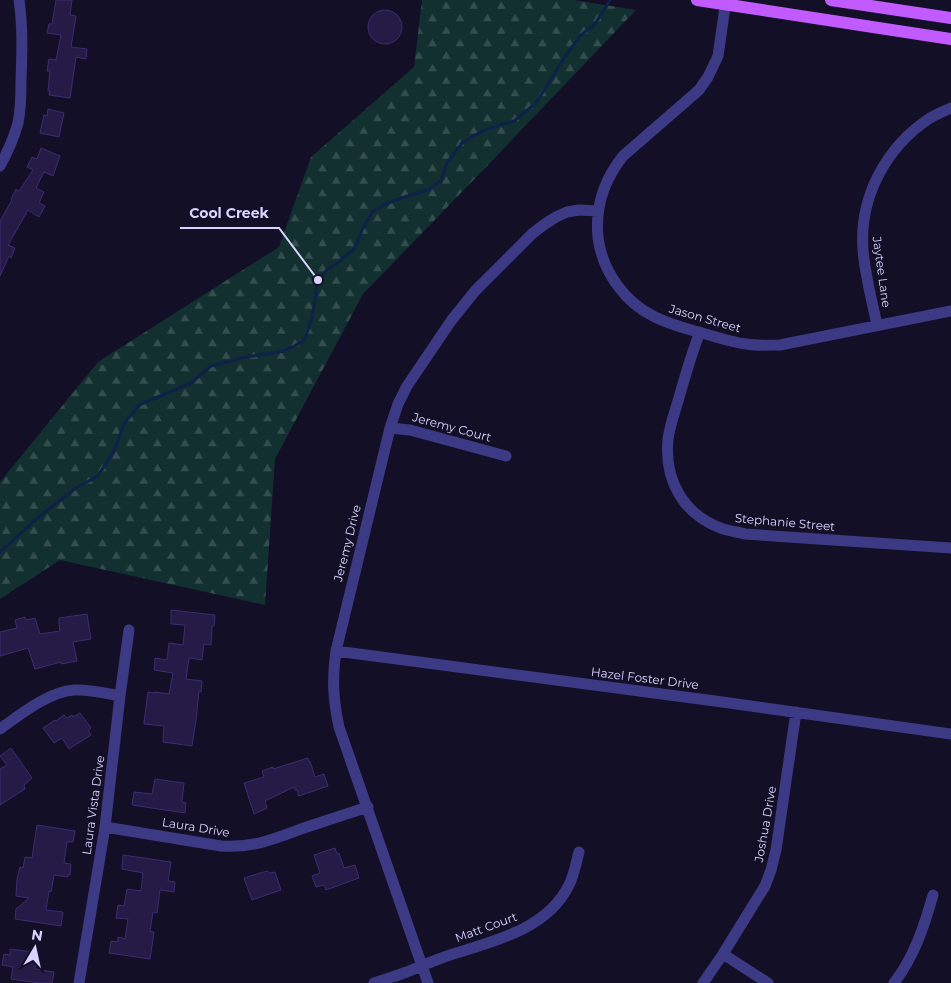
<svg xmlns="http://www.w3.org/2000/svg" width="951" height="983" font-family="Montserrat,sans-serif">
	<defs>
		<pattern id="forest-firs" width="22" height="20" patternUnits="userSpaceOnUse" patternTransform="scale(1.25)"><rect width="22" height="20" fill="#12302f"/><path d="M5 1l3.5 6h-7zM16 11l3.5 6h-7z" fill="#344d4e"/></pattern>
	</defs>
	<rect width="100%" height="100%" fill="#130f26"/>
	<!-- forest -->
	<path fill="url(#forest-firs)" d="M 422,0 L 574,0 L 636,10 L 489,164 L 363,294 L 275,459 L 265,605 L 60,560 L 0,599 L 0,482 L 98,362 L 279,247 L 311,157 L 414,67 Z"/>
	<g fill="none" stroke-linecap="round" stroke-linejoin="round">
		<!-- stream -->
		<path stroke="#0c2248" stroke-width="3" d="M 0,552 L 41,515 L 76,488 L 98,476 L 115,449 L 124,424 L 139,405 L 191,383 L 211,366 L 241,358 L 284,351 L 304,341 L 312,318 L 318,280 L 327,270 L 340,261 L 355,248 L 362,230 L 373,211 L 395,200 L 427,190 L 441,181 L 447,163 L 462,143 L 484,130 L 514,121 L 536,103 L 566,55 L 581,35 L 595,24 L 610,0"/>
	</g>
	<!-- building -->
	<path fill="#241b47" stroke="#3b2d73" d="M 56,0 L 72,0 L 70,15 L 76,16 L 71,47 L 87,49 L 86,59 L 76,57 L 70,98 L 49,95 L 50,91 L 48,91 L 50,71 L 47,71 L 49,59 L 56,60 L 61,35 L 47,33 L 49,24 L 52,24 Z
		M368 27a17 17 0 1 1 34 0a17 17 0 1 1-34 0Z
		M 48,109 L 64,113 L 59,137 L 40,133 L 44,115 L 47,116 Z
		M 41,148 L 60,156 L 53,176 L 44,172 L 36,188 L 44,192 L 39,203 L 45,206 L 39,217 L 28,210 L 8,245 L 15,248 L 11,258 L 9,256 L 0,276 L 0,221 L 12,200 L 11,199 L 16,189 L 19,191 L 33,170 L 27,167 L 32,157 L 37,159 Z
		M 171,610 L 215,615 L 214,626 L 212,626 L 211,645 L 204,644 L 202,660 L 189,658 L 186,679 L 202,681 L 201,692 L 199,691 L 196,720 L 192,746 L 163,742 L 164,726 L 144,724 L 144,722 L 148,692 L 155,693 L 155,692 L 169,694 L 173,673 L 154,670 L 155,658 L 167,660 L 169,643 L 183,645 L 185,625 L 171,624 Z
		M 87,614 L 91,639 L 73,642 L 77,661 L 61,664 L 61,662 L 35,669 L 28,648 L 0,656 L 0,632 L 17,628 L 15,620 L 25,617 L 26,620 L 35,618 L 40,634 L 60,631 L 59,624 L 59,618 Z
		M 80,713 L 91,728 L 88,730 L 91,735 L 69,749 L 62,738 L 54,743 L 43,728 L 55,720 L 56,721 L 64,715 L 67,718 L 72,715 L 73,717 Z
		M 11,748 L 32,778 L 24,785 L 25,789 L 0,805 L 0,769 L 7,765 L 0,756 Z
		M 308,758 L 309,762 L 310,761 L 315,777 L 324,774 L 328,786 L 299,796 L 297,790 L 295,790 L 294,787 L 265,801 L 267,808 L 254,814 L 244,783 L 264,777 L 262,771 L 273,767 L 273,769 Z
		M 155,779 L 184,783 L 182,802 L 186,803 L 185,813 L 132,805 L 134,792 L 152,794 Z
		M 37,825 L 75,831 L 73,842 L 67,842 L 64,863 L 71,864 L 70,875 L 68,874 L 68,877 L 54,875 L 51,892 L 49,891 L 46,910 L 63,912 L 61,926 L 15,919 L 16,909 L 29,898 L 16,896 L 17,879 L 20,867 L 23,868 L 25,857 L 32,858 Z
		M 335,848 L 337,854 L 339,853 L 344,868 L 355,865 L 359,878 L 326,890 L 324,885 L 316,887 L 312,876 L 320,873 L 314,855 Z
		M 123,855 L 171,862 L 168,881 L 175,882 L 174,892 L 160,890 L 157,913 L 153,912 L 150,931 L 154,932 L 150,959 L 109,953 L 111,941 L 118,942 L 118,937 L 125,939 L 128,919 L 116,918 L 118,905 L 124,906 L 127,889 L 141,891 L 143,873 L 122,869 Z
		M 267,871 L 270,873 L 275,872 L 281,890 L 252,900 L 244,878 Z
		M 10,949 L 33,952 L 32,958 L 36,959 L 35,969 L 54,972 L 52,983 L 39,983 L 11,979 L 13,967 L 2,965 L 4,954 L 10,955 Z"/>
	<g fill="none" stroke-linecap="round" stroke-linejoin="round">
		<!-- minor -->
		<path stroke="#3d3a85" stroke-width="11" d="M 726,0 L 718,56 L 708,77 L 699,90 L 623,156 C 604,180 595,207 598,237 C 602,271 625,303 655,317 C 669,324 684,328 698,332 C 714,336 730,342 746,344 C 758,346 769,345 780,345 L 951,311
			M 0,166 C 7,153 14,138 18,123 C 21,109 21,95 21,81 C 22,54 23,27 19,0
			M 877,325 C 872,301 865,275 863,250 C 859,197 886,147 930,118 C 937,114 944,111 951,108
			M 700,332 C 692,352 686,373 680,394 C 676,409 670,424 668,439 C 664,480 683,515 723,529 C 730,531 738,532 745,534 L 951,548
			M 390,428 L 410,430 L 506,456
			M 336,651 L 715,701 L 951,734
			M 0,729 C 21,714 48,692 74,690 C 90,689 105,693 120,696
			M 105,827 L 221,846 C 254,848 274,839 304,828 C 325,821 346,814 368,807
			M 723,954 L 768,983
			M 79,983 L 105,827 L 120,696 L 129,630
			M 374,983 C 385,979 396,976 407,972 C 421,966 435,960 450,955 C 493,941 547,930 569,885 C 574,875 576,863 579,852
			M 428,983 L 339,727 C 333,698 332,680 336,651 L 390,428 L 398,404 L 407,386 L 451,321 L 475,291 L 533,233 L 545,224 L 556,217 L 567,212 L 579,210 L 598,211
			M 703,983 L 723,954 L 765,886 L 771,870 L 776,850 L 796,712
			M 894,983 C 914,957 924,927 933,895"/>
		<!-- primary -->
		<path stroke="#c25bff" stroke-width="12" d="M 697,0 L 951,39
			M 831,0 L 951,18"/>
	</g>
	<g text-anchor="middle" dominant-baseline="central" stroke-width="4" stroke-linejoin="round" paint-order="stroke">
		<!-- street labels -->
		<g font-size="12" fill="#d9d4ff" stroke="#130f26">
			<text transform="translate(882 272) rotate(82)">Jaytee Lane</text>
			<text transform="translate(705 318) rotate(16)">Jason Street</text>
			<text transform="translate(452 427) rotate(15)">Jeremy Court</text>
			<text transform="translate(785 522) rotate(5)">Stephanie Street</text>
			<text transform="translate(347 543) rotate(-76)">Jeremy Drive</text>
			<text transform="translate(645 678) rotate(7)">Hazel Foster Drive</text>
			<text transform="translate(93 805) rotate(-82)">Laura Vista Drive</text>
			<text transform="translate(765 824) rotate(-80)">Joshua Drive</text>
			<text transform="translate(196 827) rotate(9)">Laura Drive</text>
			<text transform="translate(486 927) rotate(-20)">Matt Court</text>
		</g>
	</g>
	<!-- callouts -->
	<path fill="none" stroke="#d9d4ff" stroke-width="2" d="M318 280L279 228H180"/>
	<circle fill="#d9d4ff" stroke="#130f26" stroke-width="2" cx="318" cy="280" r="5"/>
	<g font-size="14" text-anchor="middle" font-weight="bold" fill="#d9d4ff" stroke="#130f26" stroke-width="4" stroke-linejoin="round" paint-order="stroke">
		<text x="229" y="218">Cool Creek</text>
	</g>
	<!-- north arrow -->
	<g transform="translate(35 948) rotate(9)" stroke="#130f26" stroke-width="4" paint-order="stroke">
	<path d="M0-4L9 19L0 12L-9 19Z" fill="#d9d4ff"/>
	<text y="-8" font-size="14" font-weight="bold" text-anchor="middle" fill="#d9d4ff">N</text>
	</g>
</svg>
